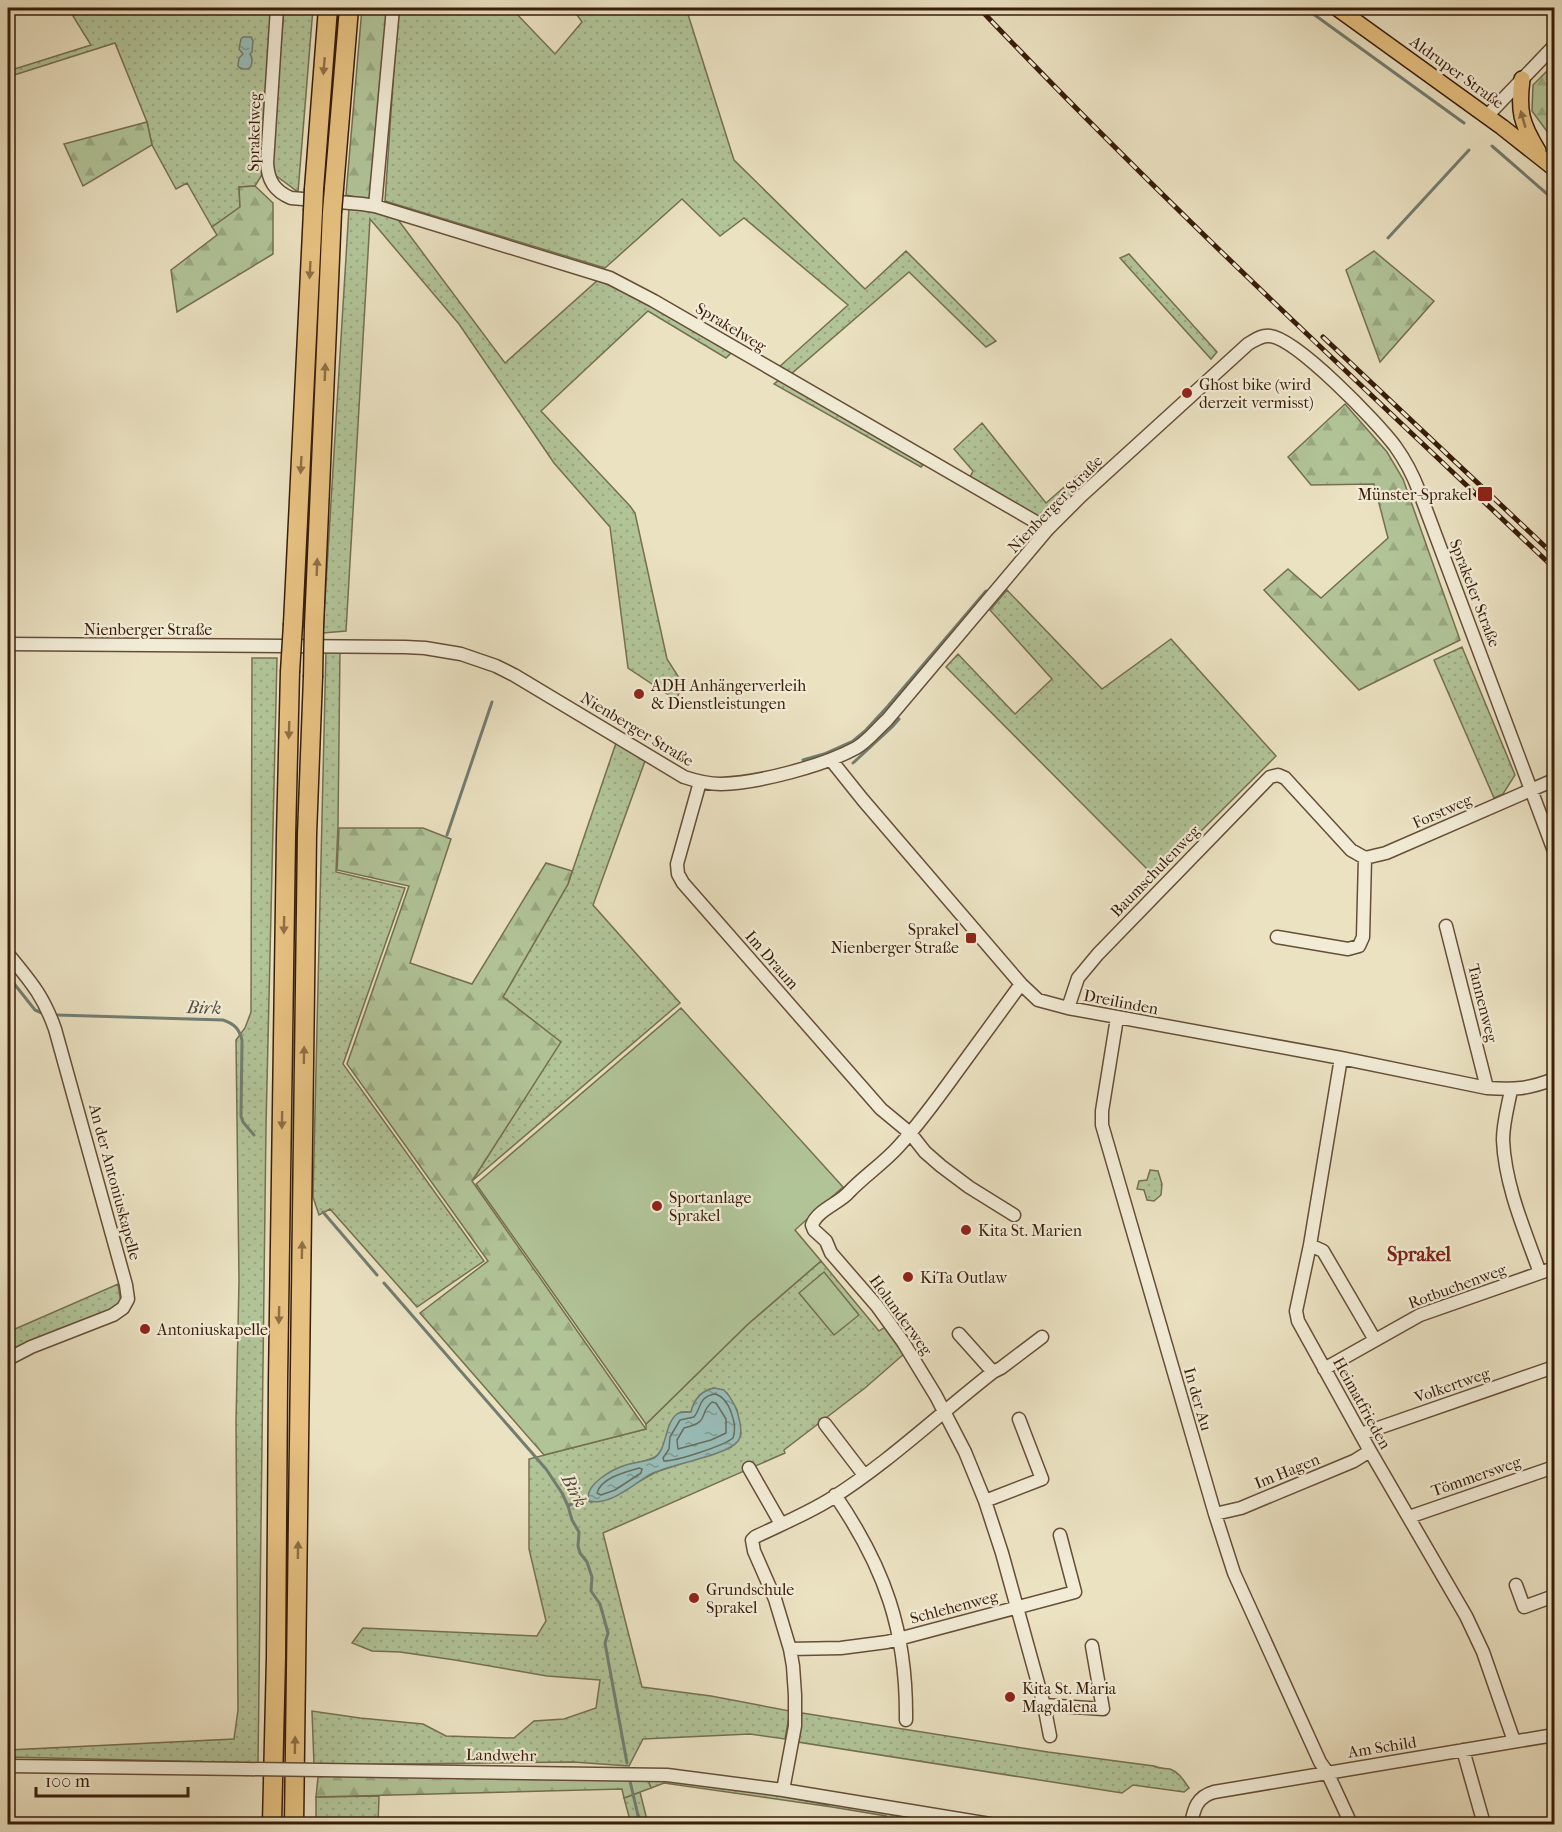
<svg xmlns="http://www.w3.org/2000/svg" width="1562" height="1832" font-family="'IM FELL French Canon',serif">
	<defs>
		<pattern id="green-dots" width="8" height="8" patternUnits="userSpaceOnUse" patternTransform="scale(1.5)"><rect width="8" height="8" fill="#b1c498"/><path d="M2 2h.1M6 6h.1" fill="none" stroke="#99a882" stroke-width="1.8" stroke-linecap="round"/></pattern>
		<pattern id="forest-firs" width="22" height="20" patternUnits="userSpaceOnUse" patternTransform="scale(1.5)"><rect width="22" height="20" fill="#b1c498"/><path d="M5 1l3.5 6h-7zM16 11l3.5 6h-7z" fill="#99a882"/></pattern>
		<pattern id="water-ripples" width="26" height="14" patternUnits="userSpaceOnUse" patternTransform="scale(1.5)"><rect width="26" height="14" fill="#98bdb7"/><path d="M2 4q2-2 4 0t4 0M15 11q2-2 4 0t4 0" fill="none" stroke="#7d9993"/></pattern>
	</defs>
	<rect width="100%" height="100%" fill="#ebe2c2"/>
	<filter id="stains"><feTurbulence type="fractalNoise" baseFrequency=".00333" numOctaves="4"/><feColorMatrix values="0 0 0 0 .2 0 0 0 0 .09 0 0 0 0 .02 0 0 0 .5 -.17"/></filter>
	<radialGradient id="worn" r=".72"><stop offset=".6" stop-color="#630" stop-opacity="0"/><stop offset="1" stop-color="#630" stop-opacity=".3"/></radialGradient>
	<!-- green -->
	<path fill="url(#green-dots)" stroke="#757050" stroke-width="1.5" fill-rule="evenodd" d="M 68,8 L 273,8 L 263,173 L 255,186 L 239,187 L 240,207 L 212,227 L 187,183 L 176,189 L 152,145 L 147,122 L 115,43 L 8,77 L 8,71 L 91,45 Z
		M 284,8 L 313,8 L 298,192 L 271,172 Z
		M 398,8 L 511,8 L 555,54 L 582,22 L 575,12 L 567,8 L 686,8 L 734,160 L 865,289 L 906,251 L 996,341 L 986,347 L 909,272 L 791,374 L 779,367 L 848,305 L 744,218 L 720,236 L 682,199 L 605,268 L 385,201 Z
		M 349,208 L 376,211 L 396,217 L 505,363 L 598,280 L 651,305 L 732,352 L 726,358 L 648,311 L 541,411 L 630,506 L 635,513 L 667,659 L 683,684 L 676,700 L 628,668 L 610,527 L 554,463 L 459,324 L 370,219 L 346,631 L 323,633 Z
		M 1129,254 L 1217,352 L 1211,359 L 1120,258 Z
		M 779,380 L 925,463 L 921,467 L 774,384 Z
		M 982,423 L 1046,503 L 1094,461 L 1102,468 L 1047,521 L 969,479 L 973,471 L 954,449 Z
		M 1007,590 L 1102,689 L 1171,639 L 1276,756 L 1155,877 L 946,667 L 958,654 L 1015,714 L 1052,679 L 990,610 Z
		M 1462,647 L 1515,775 L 1503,794 L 1494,798 L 1434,660 Z
		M 326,650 L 340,650 L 338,826 L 336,872 L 405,888 L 343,1064 L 484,1261 L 417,1307 L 330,1209 L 319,1215 L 313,1197 Z
		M 252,658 L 277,658 L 266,1126 L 258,1763 L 8,1757 L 8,1750 L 234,1739 L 238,1710 L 236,1422 L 239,1281 L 236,1040 L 245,1028 L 251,1012 Z
		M 616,743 L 645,761 L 593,905 L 680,1003 L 472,1181 L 560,1042 L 503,997 L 568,884 Z
		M 1150,1170 L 1158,1171 L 1162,1184 L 1161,1195 L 1154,1201 L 1147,1200 L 1144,1190 L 1137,1189 L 1139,1181 L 1147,1180 Z
		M 821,1261 L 879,1331 L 885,1327 L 904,1354 L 865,1388 L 784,1450 L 785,1453 L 603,1533 L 642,1687 L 711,1696 L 790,1711 L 785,1739 L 750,1734 L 643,1739 L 629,1766 L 573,1762 L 314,1765 L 312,1711 L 360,1718 L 423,1724 L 446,1736 L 514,1738 L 534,1721 L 564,1719 L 596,1708 L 600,1680 L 547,1676 L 455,1660 L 400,1652 L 372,1651 L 352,1643 L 363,1628 L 537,1636 L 546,1621 L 529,1549 L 529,1459 L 646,1429 L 646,1424 L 748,1324 ZM 714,1388 L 727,1393 L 737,1410 L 741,1434 L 731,1447 L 656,1472 L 609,1498 L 591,1502 L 589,1501 C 584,1485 614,1469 627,1465 C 636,1462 647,1462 655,1457 C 663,1452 676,1422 681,1412 L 691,1412 C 694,1400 700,1391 714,1388 Z
		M 118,1284 L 121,1304 L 111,1310 L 8,1352 L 8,1332 Z
		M 802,1713 L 1048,1752 L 1154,1766 C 1160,1769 1164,1768 1170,1769 C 1179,1772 1184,1781 1189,1788 L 1184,1792 L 1133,1785 L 1122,1793 L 798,1742 Z
		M 655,1777 L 770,1794 L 828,1805 L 834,1803 L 971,1824 L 943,1824 L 897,1817 L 898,1824 L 887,1824 L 886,1816 L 832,1807 L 664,1783 L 651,1788 L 649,1783 L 645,1779 Z
		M 640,1792 L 648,1824 L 631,1824 L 624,1798 Z
		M 379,1796 L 378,1824 L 316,1824 L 316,1797 Z"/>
	<!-- forest -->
	<path fill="url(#forest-firs)" stroke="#757050" stroke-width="1.5" d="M 362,8 L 388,8 L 370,200 L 346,195 Z
		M 1554,64 L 1554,141 L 1532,111 L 1533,85 Z
		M 147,122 L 152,145 L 83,186 L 64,144 Z
		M 255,186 L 273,203 L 273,254 L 177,312 L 171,270 L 217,235 L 212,227 L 240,207 L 239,187 Z
		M 1374,251 L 1434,301 L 1380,362 L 1346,270 Z
		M 1345,404 L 1387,452 L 1403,479 L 1460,640 L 1359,690 L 1264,590 L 1288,569 L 1321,598 L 1388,538 L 1374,484 L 1311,485 L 1288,457 Z
		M 339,828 L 423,828 L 451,839 L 410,963 L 472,984 L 546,863 L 572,871 L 568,884 L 503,997 L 561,1042 L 472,1181 L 646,1429 L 544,1455 L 420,1313 L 488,1261 L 347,1064 L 409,886 L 337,870 Z
		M 333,1774 L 645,1779 L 649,1783 L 651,1788 L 624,1798 L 622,1789 L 316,1797 L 318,1777 Z"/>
	<!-- pitch -->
	<path fill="#b1c498" stroke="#757050" stroke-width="1.5" d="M 681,1008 L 843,1187 L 795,1230 L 821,1261 L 748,1324 L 646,1424 L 476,1184 Z
		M 824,1272 L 859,1315 L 834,1335 L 799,1293 Z"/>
	<!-- water -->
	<path fill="url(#water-ripples)" stroke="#727d71" stroke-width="1.5" d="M 243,37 L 251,37 L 253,41 L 252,52 L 250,54 C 253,58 253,66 248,69 L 241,69 L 238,66 L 239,58 L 243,54 L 239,49 L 241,39 Z
		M 714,1388 L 724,1390 C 732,1398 738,1411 740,1423 C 741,1429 742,1436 738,1441 C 727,1456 670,1464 651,1474 C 633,1484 611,1506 589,1501 C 583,1485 613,1469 626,1465 C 635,1462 645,1462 654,1458 C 667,1451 664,1424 677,1414 C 681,1411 686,1413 691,1412 C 694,1400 700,1391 714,1388 Z"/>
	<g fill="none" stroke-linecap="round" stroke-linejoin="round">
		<!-- shore -->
		<path stroke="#686d60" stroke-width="1.5" d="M 715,1394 C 729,1397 738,1425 733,1438 C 723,1446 677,1461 664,1461 L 663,1458 L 669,1449 L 670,1437 L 680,1420 L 694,1417 C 702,1407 698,1397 715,1394 Z
			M 712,1402 L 716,1403 L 726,1419 L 726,1433 L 711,1440 L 678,1449 L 677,1440 L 684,1428 C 712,1421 697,1415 712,1402 Z
			M 639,1468 L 642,1469 L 641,1473 L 615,1490 L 601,1495 L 597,1493 C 601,1478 625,1472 639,1468 Z"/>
		<!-- stream -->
		<path stroke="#727d71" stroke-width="3" d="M 1305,8 L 1464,123
			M 1492,146 L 1554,200
			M 1388,238 L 1469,150
			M 803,760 L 824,754 L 853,741 L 865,731 L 888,706 L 986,591
			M 853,763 L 892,727 L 899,719
			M 447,835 L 492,702
			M 8,976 L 35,1010 L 42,1013
			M 57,1015 L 223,1020 C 235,1024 239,1029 242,1040 L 241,1116 L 243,1122 L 254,1135
			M 323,1212 L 377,1275
			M 384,1283 L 546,1469 L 562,1493 L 568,1506 L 572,1520 L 579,1532 L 578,1546 L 580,1553 L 587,1562 L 592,1577 L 591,1591 L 600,1604 L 608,1633 L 605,1643 L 627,1763
			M 569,1505 L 587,1499
			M 630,1781 L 640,1824"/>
		<defs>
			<path id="minor" d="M 277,8 L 267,163 C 268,180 274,191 291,198 L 362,204 L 375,206 L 610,278 L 654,301 L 1048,529
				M 1487,116 L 1554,46
				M 375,206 L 393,8
				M 8,644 L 405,647 L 425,648 L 461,654 L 496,666 L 514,675 L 684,777 C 696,781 708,784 721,784 C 758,783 823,766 856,748 C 867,742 877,729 887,720 L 1048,529 L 1081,496 L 1248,344 C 1255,340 1261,335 1270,336 C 1297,339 1377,422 1395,446 C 1405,460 1413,475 1419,491 L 1554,851
				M 831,760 L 863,800 L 1021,984 L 1038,1000 L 1068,1008 L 1341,1058 L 1487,1088 C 1515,1090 1528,1089 1554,1079
				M 700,782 L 677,864 L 678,874 L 683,883 L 881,1109 L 910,1133 L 925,1152 L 941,1166 L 969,1187 L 1014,1215
				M 1446,926 L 1487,1088
				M 1277,937 L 1348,949 L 1359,946 L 1363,937 L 1365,858
				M 8,954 C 30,981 43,995 55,1029 L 126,1285 L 128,1299 L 123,1308 L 113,1315 L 31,1347 L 8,1359
				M 1021,984 C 999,1014 977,1044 956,1073 C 938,1098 920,1123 899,1146 C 884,1163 864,1176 849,1192 C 840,1203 817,1210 812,1225 L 814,1230 L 826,1241 L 831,1253 L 877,1306 L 903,1342 L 936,1396 L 965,1452 L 985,1501 L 1002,1553 L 1044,1705 L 1050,1736
				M 1068,1008 L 1078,978 L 1098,954 L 1270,777 L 1278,775 L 1285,778 L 1351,850 L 1365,858 L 1386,853 L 1554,780
				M 1117,1018 L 1102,1111 L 1102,1125 L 1215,1514 L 1234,1573 L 1320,1762 L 1327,1772 L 1351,1824
				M 1341,1058 L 1310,1245 L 1296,1311 L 1298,1321 L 1370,1451 L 1466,1616 L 1483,1652 L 1514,1741
				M 1511,1090 C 1508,1106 1503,1123 1503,1140 C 1505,1186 1525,1231 1540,1273
				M 1310,1245 L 1323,1251 L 1375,1340
				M 959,1334 L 993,1372
				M 1324,1369 L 1420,1315 L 1554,1268
				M 825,1424 L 864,1475
				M 1361,1434 L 1554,1367
				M 749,1468 L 781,1524
				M 835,1495 C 885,1568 907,1631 906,1720
				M 985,1501 L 1042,1479 L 1019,1419
				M 1215,1514 L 1241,1508 L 1354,1461 L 1370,1451
				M 1409,1517 L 1554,1467
				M 1516,1585 L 1524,1607 L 1554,1596
				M 790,1649 L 775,1599 L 754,1551 L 752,1540 L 755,1537 C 780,1525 806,1514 829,1500 C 888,1463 938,1415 993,1372 L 1001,1368 L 1042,1337
				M 1044,1705 L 1103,1709 L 1092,1646
				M 1463,1750 L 1484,1824
				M 8,1766 L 246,1769
				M 322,1770 L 667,1775 L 783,1790 L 990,1824
				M 783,1790 L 795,1726 L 795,1695 L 793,1666 L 790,1649 L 841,1648 L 887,1642 L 1075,1592 L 1060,1535
				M 1191,1824 C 1194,1808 1197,1797 1214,1792 L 1554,1735"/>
			<path id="major" d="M 1337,8 L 1502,127 L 1554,168
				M 1522,79 C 1518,111 1521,123 1538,151"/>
			<path id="highway" d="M 334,188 L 349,8
				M 314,189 L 328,8
				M 293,624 L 313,211
				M 314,626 L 332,212
				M 272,1824 L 276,1657 L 278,1382 L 286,836 L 290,672
				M 294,1824 L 307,835 L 313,677"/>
		</defs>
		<!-- minor casing -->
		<use href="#minor" stroke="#664e37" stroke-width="15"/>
		<!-- major casing -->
		<use href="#major" stroke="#391d09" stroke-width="18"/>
		<!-- highway casing -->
		<use href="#highway" stroke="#391d09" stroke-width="21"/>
		<!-- minor -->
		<use href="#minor" stroke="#f2ecd7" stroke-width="12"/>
		<!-- major -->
		<use href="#major" stroke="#e6c181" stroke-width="15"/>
		<!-- highway -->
		<use href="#highway" stroke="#e6c181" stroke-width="18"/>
		<defs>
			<path id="rail" d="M 979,8 C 1163,202 1360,384 1554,568
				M 1323,337 L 1554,555"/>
		</defs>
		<!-- rail casing -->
		<use href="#rail" stroke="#391d09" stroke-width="5"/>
		<!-- rail -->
		<use href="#rail" stroke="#f2ecd7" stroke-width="3" stroke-dasharray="9" stroke-linecap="butt"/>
		<defs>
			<path id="minor-bridge" d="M 246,1769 L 322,1770"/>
			<path id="highway-bridge" d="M 313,211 L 314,189
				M 332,212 L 334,188
				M 290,672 L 293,624
				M 313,677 L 314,626"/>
		</defs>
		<!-- minor-bridge casing -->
		<use href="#minor-bridge" stroke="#664e37" stroke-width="15" stroke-linecap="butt"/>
		<!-- highway-bridge casing -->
		<use href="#highway-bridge" stroke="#391d09" stroke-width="21" stroke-linecap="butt"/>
		<!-- minor-bridge -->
		<use href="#minor-bridge" stroke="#f2ecd7" stroke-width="12"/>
		<!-- highway-bridge -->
		<use href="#highway-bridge" stroke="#e6c181" stroke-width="18"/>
	</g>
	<!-- one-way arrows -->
	<defs><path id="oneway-solid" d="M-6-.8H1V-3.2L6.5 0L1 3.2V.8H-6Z" transform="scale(1.5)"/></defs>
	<g fill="#906f45">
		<use href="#oneway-solid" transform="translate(324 66) rotate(95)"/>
		<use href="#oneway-solid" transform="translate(1523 119) rotate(-106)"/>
		<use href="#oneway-solid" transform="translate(310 270) rotate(93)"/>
		<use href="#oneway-solid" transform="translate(325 372) rotate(-88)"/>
		<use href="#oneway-solid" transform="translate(301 465) rotate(93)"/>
		<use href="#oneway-solid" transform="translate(317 567) rotate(-88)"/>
		<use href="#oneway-solid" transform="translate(289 730) rotate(92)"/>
		<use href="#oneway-solid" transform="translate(284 925) rotate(91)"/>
		<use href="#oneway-solid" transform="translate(304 1055) rotate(-89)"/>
		<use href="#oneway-solid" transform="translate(282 1120) rotate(91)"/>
		<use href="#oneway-solid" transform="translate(302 1250) rotate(-89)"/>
		<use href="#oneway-solid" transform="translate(279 1315) rotate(91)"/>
		<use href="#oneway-solid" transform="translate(298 1550) rotate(-89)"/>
		<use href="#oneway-solid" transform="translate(295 1745) rotate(-89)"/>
	</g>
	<!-- markers -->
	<g fill="#8f2418" stroke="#f2ecd7" stroke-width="2">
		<circle cx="1187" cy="393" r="6"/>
		<rect x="1477" y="486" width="16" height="16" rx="3"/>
		<circle cx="639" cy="694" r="6"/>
		<rect x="965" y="932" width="12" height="12" rx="3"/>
		<circle cx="657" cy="1206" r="6"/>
		<circle cx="966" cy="1230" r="6"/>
		<circle cx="908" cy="1277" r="6"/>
		<circle cx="145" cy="1329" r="6"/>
		<circle cx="694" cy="1598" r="6"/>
		<circle cx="1010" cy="1697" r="6"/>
	</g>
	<g text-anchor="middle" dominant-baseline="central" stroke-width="4.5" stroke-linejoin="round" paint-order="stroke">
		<!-- street labels -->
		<g font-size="16" fill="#391d09" stroke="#f2ecd7">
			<text transform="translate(1457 72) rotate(36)">Aldruper Straße</text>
			<text transform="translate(254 132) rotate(-89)">Sprakelweg</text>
			<text transform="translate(731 327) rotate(31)">Sprakelweg</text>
			<text transform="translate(1055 504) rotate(-46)">Nienberger Straße</text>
			<text transform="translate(1475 593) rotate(69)">Sprakeler Straße</text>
			<text x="148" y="629">Nienberger Straße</text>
			<text transform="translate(637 729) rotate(31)">Nienberger Straße</text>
			<text transform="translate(1442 811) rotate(-24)">Forstweg</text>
			<text transform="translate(1155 871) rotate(-46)">Baumschulenweg</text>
			<text transform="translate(772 960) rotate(49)">Im Draum</text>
			<text transform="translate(1121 1002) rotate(11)">Dreilinden</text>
			<text transform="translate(1483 1003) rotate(76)">Tannenweg</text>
			<text transform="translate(115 1182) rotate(75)">An der Antoniuskapelle</text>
			<text transform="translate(1457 1286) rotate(-20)">Rotbuchenweg</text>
			<text transform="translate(901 1315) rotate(54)">Holunderweg</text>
			<text transform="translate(1452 1385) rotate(-19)">Volkertweg</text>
			<text transform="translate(1198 1399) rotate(74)">In der Au</text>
			<text transform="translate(1362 1403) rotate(61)">Heimatfrieden</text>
			<text transform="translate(1287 1471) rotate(-22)">Im Hagen</text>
			<text transform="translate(1476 1476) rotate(-19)">Tömmersweg</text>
			<text transform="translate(954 1607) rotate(-15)">Schlehenweg</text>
			<text transform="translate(1382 1747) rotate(-9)">Am Schild</text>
			<text transform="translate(501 1755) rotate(1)">Landwehr</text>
		</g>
		<!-- poi labels -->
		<g font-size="16" fill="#391d09" stroke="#f2ecd7" text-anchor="start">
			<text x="1199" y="384">Ghost bike (wird<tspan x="1199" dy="18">derzeit vermisst)</tspan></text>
			<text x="1472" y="494" text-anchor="end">Münster-Sprakel</text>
			<text x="651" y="685">ADH Anhängerverleih<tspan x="651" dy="18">&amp; Dienstleistungen</tspan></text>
			<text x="959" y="929" text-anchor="end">Sprakel<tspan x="959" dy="18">Nienberger Straße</tspan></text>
			<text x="669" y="1197">Sportanlage<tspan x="669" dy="18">Sprakel</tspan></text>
			<text x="978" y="1230">Kita St. Marien</text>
			<text x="920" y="1277">KiTa Outlaw</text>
			<text x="157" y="1329">Antoniuskapelle</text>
			<text x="706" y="1589">Grundschule<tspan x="706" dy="18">Sprakel</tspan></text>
			<text x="1022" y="1688">Kita St. Maria<tspan x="1022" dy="18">Magdalena</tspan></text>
		</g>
		<!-- water labels -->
		<g font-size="18" font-style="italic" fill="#564d3d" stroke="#f2ecd7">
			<text transform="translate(204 1008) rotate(2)">Birk</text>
			<text transform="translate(574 1491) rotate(62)">Birk</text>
		</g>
		<!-- quarter labels -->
		<g font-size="20" font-weight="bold" fill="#7a1f14" stroke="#f2ecd7">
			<text x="1419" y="1254">Sprakel</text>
		</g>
	</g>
	<!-- margin -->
	<rect width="1562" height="1832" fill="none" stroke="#ebe2c2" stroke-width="30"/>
	<rect x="9" y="9" width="1544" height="1814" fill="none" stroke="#391d09" stroke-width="3"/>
	<rect x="15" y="15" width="1532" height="1802" fill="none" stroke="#391d09" stroke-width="1.5"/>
	<!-- scale -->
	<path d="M36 1787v9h152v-9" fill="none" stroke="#391d09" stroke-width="3"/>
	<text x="45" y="1787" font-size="18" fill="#391d09" stroke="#f2ecd7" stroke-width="4.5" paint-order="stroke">100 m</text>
	<rect width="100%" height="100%" filter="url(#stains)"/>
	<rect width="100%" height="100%" fill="url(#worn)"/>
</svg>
